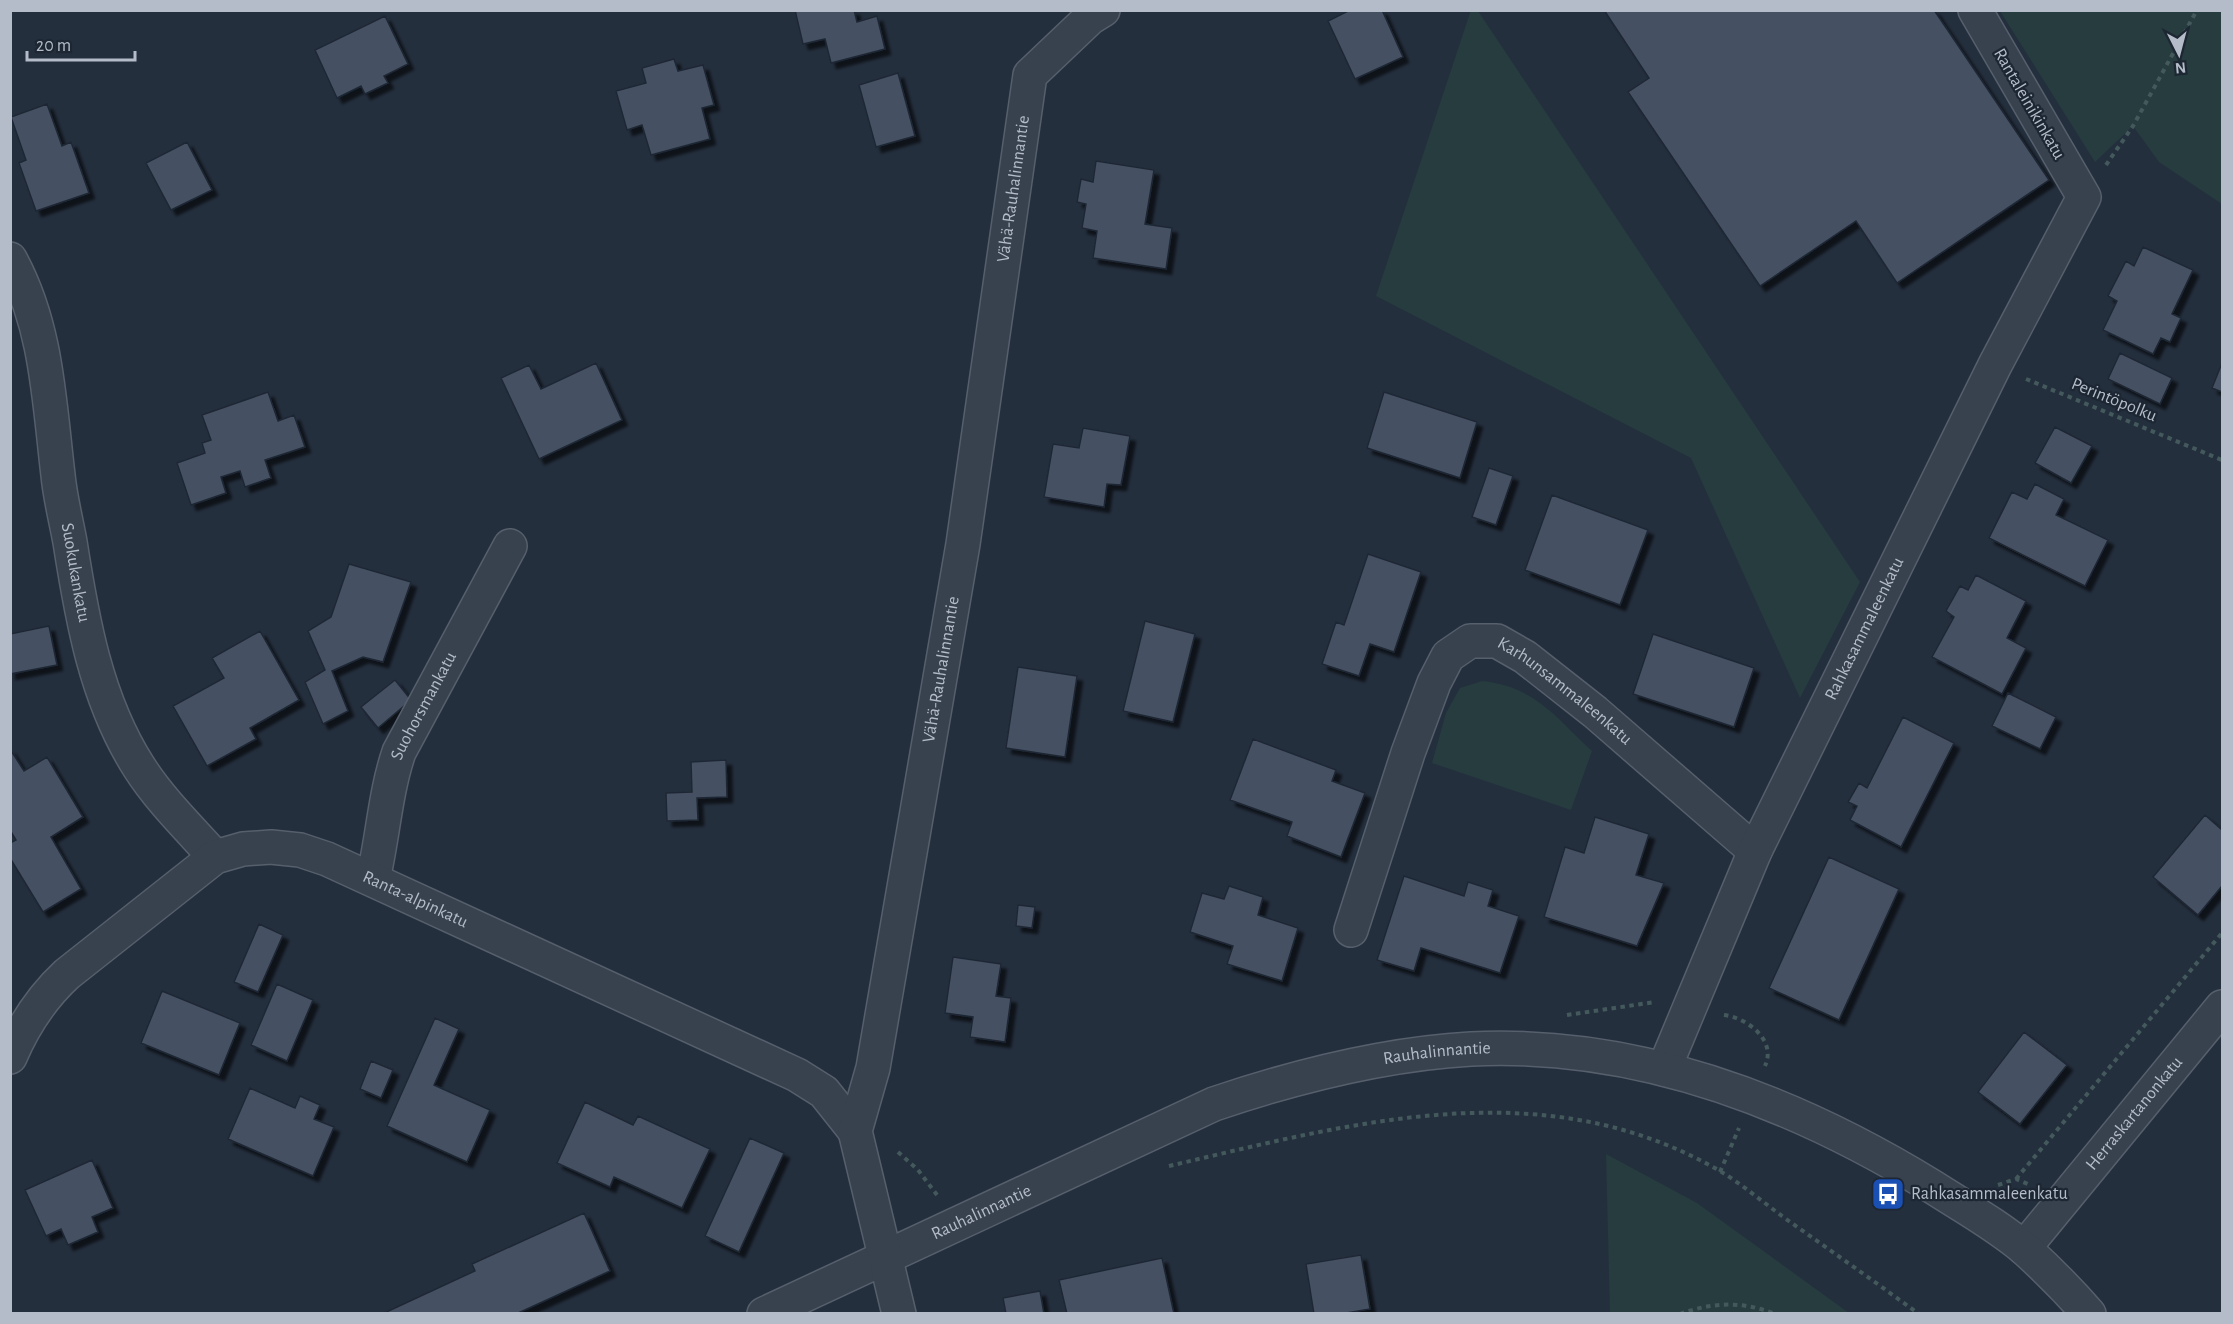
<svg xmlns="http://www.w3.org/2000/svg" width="2233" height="1324" font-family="'Alegreya Sans',sans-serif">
	<defs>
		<filter id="shadow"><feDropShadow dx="5.5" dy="5.5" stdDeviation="1.5" flood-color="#0009"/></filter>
	</defs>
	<rect width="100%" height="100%" fill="#242f3e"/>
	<!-- green -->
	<path fill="#263c3f" d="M 1471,10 L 1478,11 L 1860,582 L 1800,698 L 1691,458 L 1376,296 Z
		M 2000,11 L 2222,11 L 2222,204 L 2159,162 L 2133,126 L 2095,162 Z
		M 1482,681 C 1536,687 1554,716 1592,751 L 1571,810 L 1432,763 L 1446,713 L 1460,688 Z
		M 1606,1154 L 1697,1203 L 1849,1313 L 1610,1313 Z"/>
	<!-- building -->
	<path fill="#455162" stroke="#1f2835" stroke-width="1.5" filter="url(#shadow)" d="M 795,10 L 854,10 L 857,22 L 877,16 L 885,49 L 831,63 L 825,39 L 803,44 Z
		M 1350,10 L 1382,10 L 1403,57 L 1355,79 L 1328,21 Z
		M 1604,10 L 1934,10 L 2049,180 L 1897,283 L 1856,221 L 1760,286 L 1628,92 L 1649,78 Z
		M 385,16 L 408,64 L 384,76 L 388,83 L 365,94 L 361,86 L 337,98 L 315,50 Z
		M 674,59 L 678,71 L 703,65 L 714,105 L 702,108 L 710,139 L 651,155 L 642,125 L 627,130 L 616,91 L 646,83 L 642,68 Z
		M 898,73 L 915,136 L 876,147 L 859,85 Z
		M 47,104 L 62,146 L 71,142 L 89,193 L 36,211 L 19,163 L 26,160 L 11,117 Z
		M 187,142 L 212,190 L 171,210 L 146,163 Z
		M 1096,161 L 1154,170 L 1145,224 L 1172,228 L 1166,269 L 1093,258 L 1097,231 L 1082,228 L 1086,204 L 1077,202 L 1081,179 L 1093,182 Z
		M 2143,247 L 2193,270 L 2172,314 L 2181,318 L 2170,342 L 2161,338 L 2153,354 L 2103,330 L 2117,301 L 2108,296 L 2126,261 L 2134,266 Z
		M 2120,353 L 2172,378 L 2160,404 L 2108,379 Z
		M 596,363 L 622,420 L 539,459 L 501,378 L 529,365 L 541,389 Z
		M 2222,363 L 2222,392 L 2212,388 Z
		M 268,392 L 278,421 L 294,415 L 305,447 L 265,460 L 271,478 L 245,487 L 240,471 L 221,477 L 226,493 L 191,505 L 177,463 L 205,453 L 202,443 L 211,440 L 202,415 Z
		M 1384,392 L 1477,422 L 1460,478 L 1367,448 Z
		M 2055,427 L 2092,446 L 2071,483 L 2035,463 Z
		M 1083,428 L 1130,436 L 1121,485 L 1107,484 L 1104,507 L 1044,497 L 1053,444 L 1079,448 Z
		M 1489,468 L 1513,476 L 1496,525 L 1472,517 Z
		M 2035,484 L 2064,499 L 2056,515 L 2108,540 L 2085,586 L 1989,538 L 2012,492 L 2027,499 Z
		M 1552,495 L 1648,530 L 1620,605 L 1525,570 Z
		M 1368,554 L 1421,572 L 1394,652 L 1370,644 L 1359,676 L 1322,664 L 1336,622 L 1344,625 Z
		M 349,564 L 411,582 L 383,662 L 363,657 L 332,671 L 348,711 L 323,724 L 305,682 L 325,670 L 308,631 L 331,617 Z
		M 1976,575 L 2026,601 L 2007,638 L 2026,648 L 2002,694 L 1932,657 L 1954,617 L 1946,611 L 1960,586 L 1968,590 Z
		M 1145,621 L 1195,634 L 1173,722 L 1123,711 Z
		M 49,626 L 57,665 L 10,674 L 10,634 Z
		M 260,631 L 299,700 L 250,728 L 256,739 L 207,766 L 173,706 L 224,678 L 212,658 Z
		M 1653,634 L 1754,668 L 1734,727 L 1633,694 Z
		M 1018,667 L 1077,676 L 1065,757 L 1006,748 Z
		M 395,680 L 411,700 L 378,728 L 361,707 Z
		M 2008,693 L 2056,717 L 2040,749 L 1992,726 Z
		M 1903,717 L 1954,743 L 1901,847 L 1850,820 L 1857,806 L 1848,802 L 1859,783 L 1867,788 Z
		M 1253,739 L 1336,770 L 1332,781 L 1365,793 L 1341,857 L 1287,836 L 1292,822 L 1230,800 Z
		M 10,749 L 24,771 L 47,757 L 83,817 L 51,837 L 81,889 L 43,912 L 10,858 L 10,843 L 16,840 L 10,830 Z
		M 726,760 L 727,797 L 697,798 L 698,820 L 667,821 L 666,793 L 692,792 L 691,762 Z
		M 2205,815 L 2222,830 L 2222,886 L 2198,915 L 2153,877 Z
		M 1595,817 L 1649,834 L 1636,875 L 1664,883 L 1637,946 L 1544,917 L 1565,847 L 1584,853 Z
		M 1829,857 L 1899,889 L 1839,1020 L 1769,988 Z
		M 1404,876 L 1464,896 L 1468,882 L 1493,890 L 1488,906 L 1519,916 L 1500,973 L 1421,948 L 1414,971 L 1377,960 Z
		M 1229,886 L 1263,897 L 1258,915 L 1298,928 L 1282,981 L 1227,964 L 1233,946 L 1190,932 L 1202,893 L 1224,899 Z
		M 1018,905 L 1035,907 L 1032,928 L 1016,926 Z
		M 259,924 L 283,935 L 258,992 L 234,982 Z
		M 953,957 L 1001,964 L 996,996 L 1011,998 L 1005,1042 L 970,1037 L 973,1017 L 945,1013 Z
		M 277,984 L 313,1000 L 287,1061 L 251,1045 Z
		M 162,991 L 240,1023 L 219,1075 L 141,1043 Z
		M 435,1018 L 459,1029 L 434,1085 L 490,1110 L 467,1162 L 387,1126 Z
		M 2024,1032 L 2067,1065 L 2020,1124 L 1978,1092 Z
		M 371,1061 L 393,1070 L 381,1098 L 360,1089 Z
		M 250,1088 L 295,1108 L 300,1096 L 320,1105 L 314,1119 L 334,1127 L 313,1176 L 228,1139 Z
		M 585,1102 L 633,1125 L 638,1116 L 710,1149 L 682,1208 L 614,1177 L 610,1187 L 557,1163 Z
		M 750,1138 L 784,1153 L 739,1252 L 705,1236 Z
		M 92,1160 L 113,1208 L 92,1217 L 98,1232 L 68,1245 L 61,1229 L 46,1236 L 25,1190 Z
		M 584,1213 L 610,1271 L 516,1314 L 382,1314 L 475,1271 L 472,1264 Z
		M 1361,1255 L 1370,1309 L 1340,1314 L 1314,1314 L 1306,1264 Z
		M 1162,1258 L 1174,1314 L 1067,1314 L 1059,1280 Z
		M 1040,1291 L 1044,1314 L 1006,1314 L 1003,1298 Z"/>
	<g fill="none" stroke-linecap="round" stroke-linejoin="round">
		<defs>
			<g id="minor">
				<path id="s1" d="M 10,259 C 47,326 49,400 58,475 C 60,497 66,520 70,542 C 82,619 96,700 139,767 C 160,800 189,828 215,857"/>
				<path id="s2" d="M 373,879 C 383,837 385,793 399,752 L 510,546"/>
				<path id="s3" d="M 1351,930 L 1408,753 L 1434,683 L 1448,656 L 1470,641 L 1497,641 L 1525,657 L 1595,712 L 1755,851"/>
				<path id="s4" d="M 10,1057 C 24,1024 41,998 67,974 L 215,857 L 243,849 L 271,847 L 300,850 L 327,859 L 797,1075 L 824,1092 L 855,1131"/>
				<path id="s5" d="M 1664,1069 L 1755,851 L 1995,365 L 2084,197 L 1975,10"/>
				<path id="s6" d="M 2024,1248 L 2222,1007"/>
				<path id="s7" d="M 764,1314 L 1214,1104 C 1297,1076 1383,1054 1471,1049 C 1636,1041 1795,1102 1933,1187 C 1964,1207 1997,1225 2025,1249 C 2047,1269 2069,1291 2089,1314"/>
				<path id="s8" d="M 899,1314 L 855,1131 L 873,1068 L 963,544 L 1030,75 L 1090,18 L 1103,10"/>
			</g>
		</defs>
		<!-- minor casing -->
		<use href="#minor" stroke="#565f6c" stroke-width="36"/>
		<!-- path -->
		<path stroke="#44595c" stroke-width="4" stroke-dasharray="4.5 4.5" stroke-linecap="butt" d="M 2106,165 L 2133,126 L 2197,10
			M 2026,379 L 2222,460
			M 1567,1015 L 1655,1002
			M 1724,1015 C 1747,1018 1777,1040 1765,1066
			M 898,1152 L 918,1170 L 937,1195
			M 1169,1166 C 1353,1123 1544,1069 1720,1171 C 1743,1185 1764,1203 1786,1219 C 1830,1250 1875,1282 1919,1314
			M 1720,1172 L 1739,1128
			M 2016,1179 L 2222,933
			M 1998,1185 L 2016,1179 L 2030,1185
			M 1680,1314 C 1713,1302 1743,1301 1775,1314"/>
		<!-- minor -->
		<use href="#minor" stroke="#38414e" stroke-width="33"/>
	</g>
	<!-- icons -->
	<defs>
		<symbol id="bus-square" viewBox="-11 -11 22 22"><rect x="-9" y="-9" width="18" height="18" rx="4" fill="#1a4fb4" stroke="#1d2633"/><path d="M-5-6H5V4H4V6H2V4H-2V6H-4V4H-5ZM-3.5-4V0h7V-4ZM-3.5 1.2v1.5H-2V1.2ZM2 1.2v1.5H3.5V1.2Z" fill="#fff"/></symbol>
	</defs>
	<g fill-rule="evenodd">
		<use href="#bus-square" x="1869" y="1175" width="38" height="38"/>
	</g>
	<g text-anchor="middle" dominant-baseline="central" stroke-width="4.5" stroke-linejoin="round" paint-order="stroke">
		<!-- street labels -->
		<g font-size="18" fill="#b4bcc9" stroke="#1d2633">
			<text transform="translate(2029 104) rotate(60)">Rantaleinikinkatu</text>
			<text stroke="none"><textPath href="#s8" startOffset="1144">Vähä-Rauhalinnantie</textPath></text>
			<text transform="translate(2114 400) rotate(22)">Perintöpolku</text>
			<text stroke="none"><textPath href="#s1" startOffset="322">Suokukankatu</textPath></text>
			<text stroke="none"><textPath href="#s5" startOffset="484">Rahkasammaleenkatu</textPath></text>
			<text stroke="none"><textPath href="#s8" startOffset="658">Vähä-Rauhalinnantie</textPath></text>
			<text stroke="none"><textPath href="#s3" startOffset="429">Karhunsammaleenkatu</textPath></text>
			<text stroke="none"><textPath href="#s2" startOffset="182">Suohorsmankatu</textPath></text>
			<text stroke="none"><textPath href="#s4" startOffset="502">Ranta-alpinkatu</textPath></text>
			<text stroke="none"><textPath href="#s7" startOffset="726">Rauhalinnantie</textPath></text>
			<text stroke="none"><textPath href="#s6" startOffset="174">Herraskartanonkatu</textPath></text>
			<text stroke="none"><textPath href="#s7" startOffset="240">Rauhalinnantie</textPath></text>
		</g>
		<!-- poi labels -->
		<g font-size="18" fill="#b4bcc9" stroke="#1d2633" text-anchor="start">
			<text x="1911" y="1194">Rahkasammaleenkatu</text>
		</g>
	</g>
	<!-- border -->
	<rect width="2233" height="1324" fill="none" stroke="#b4bcc9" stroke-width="24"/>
	<!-- north arrow -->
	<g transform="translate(2179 54) rotate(174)" stroke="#1d2633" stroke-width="4.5" paint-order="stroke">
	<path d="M0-4.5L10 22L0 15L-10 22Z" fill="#b4bcc9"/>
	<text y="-9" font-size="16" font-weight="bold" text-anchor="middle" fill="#b4bcc9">N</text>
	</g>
	<!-- scale -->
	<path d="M27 51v9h108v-9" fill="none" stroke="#b4bcc9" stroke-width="3"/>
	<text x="36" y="51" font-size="18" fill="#b4bcc9" stroke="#1d2633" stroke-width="4.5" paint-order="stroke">20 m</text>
</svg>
